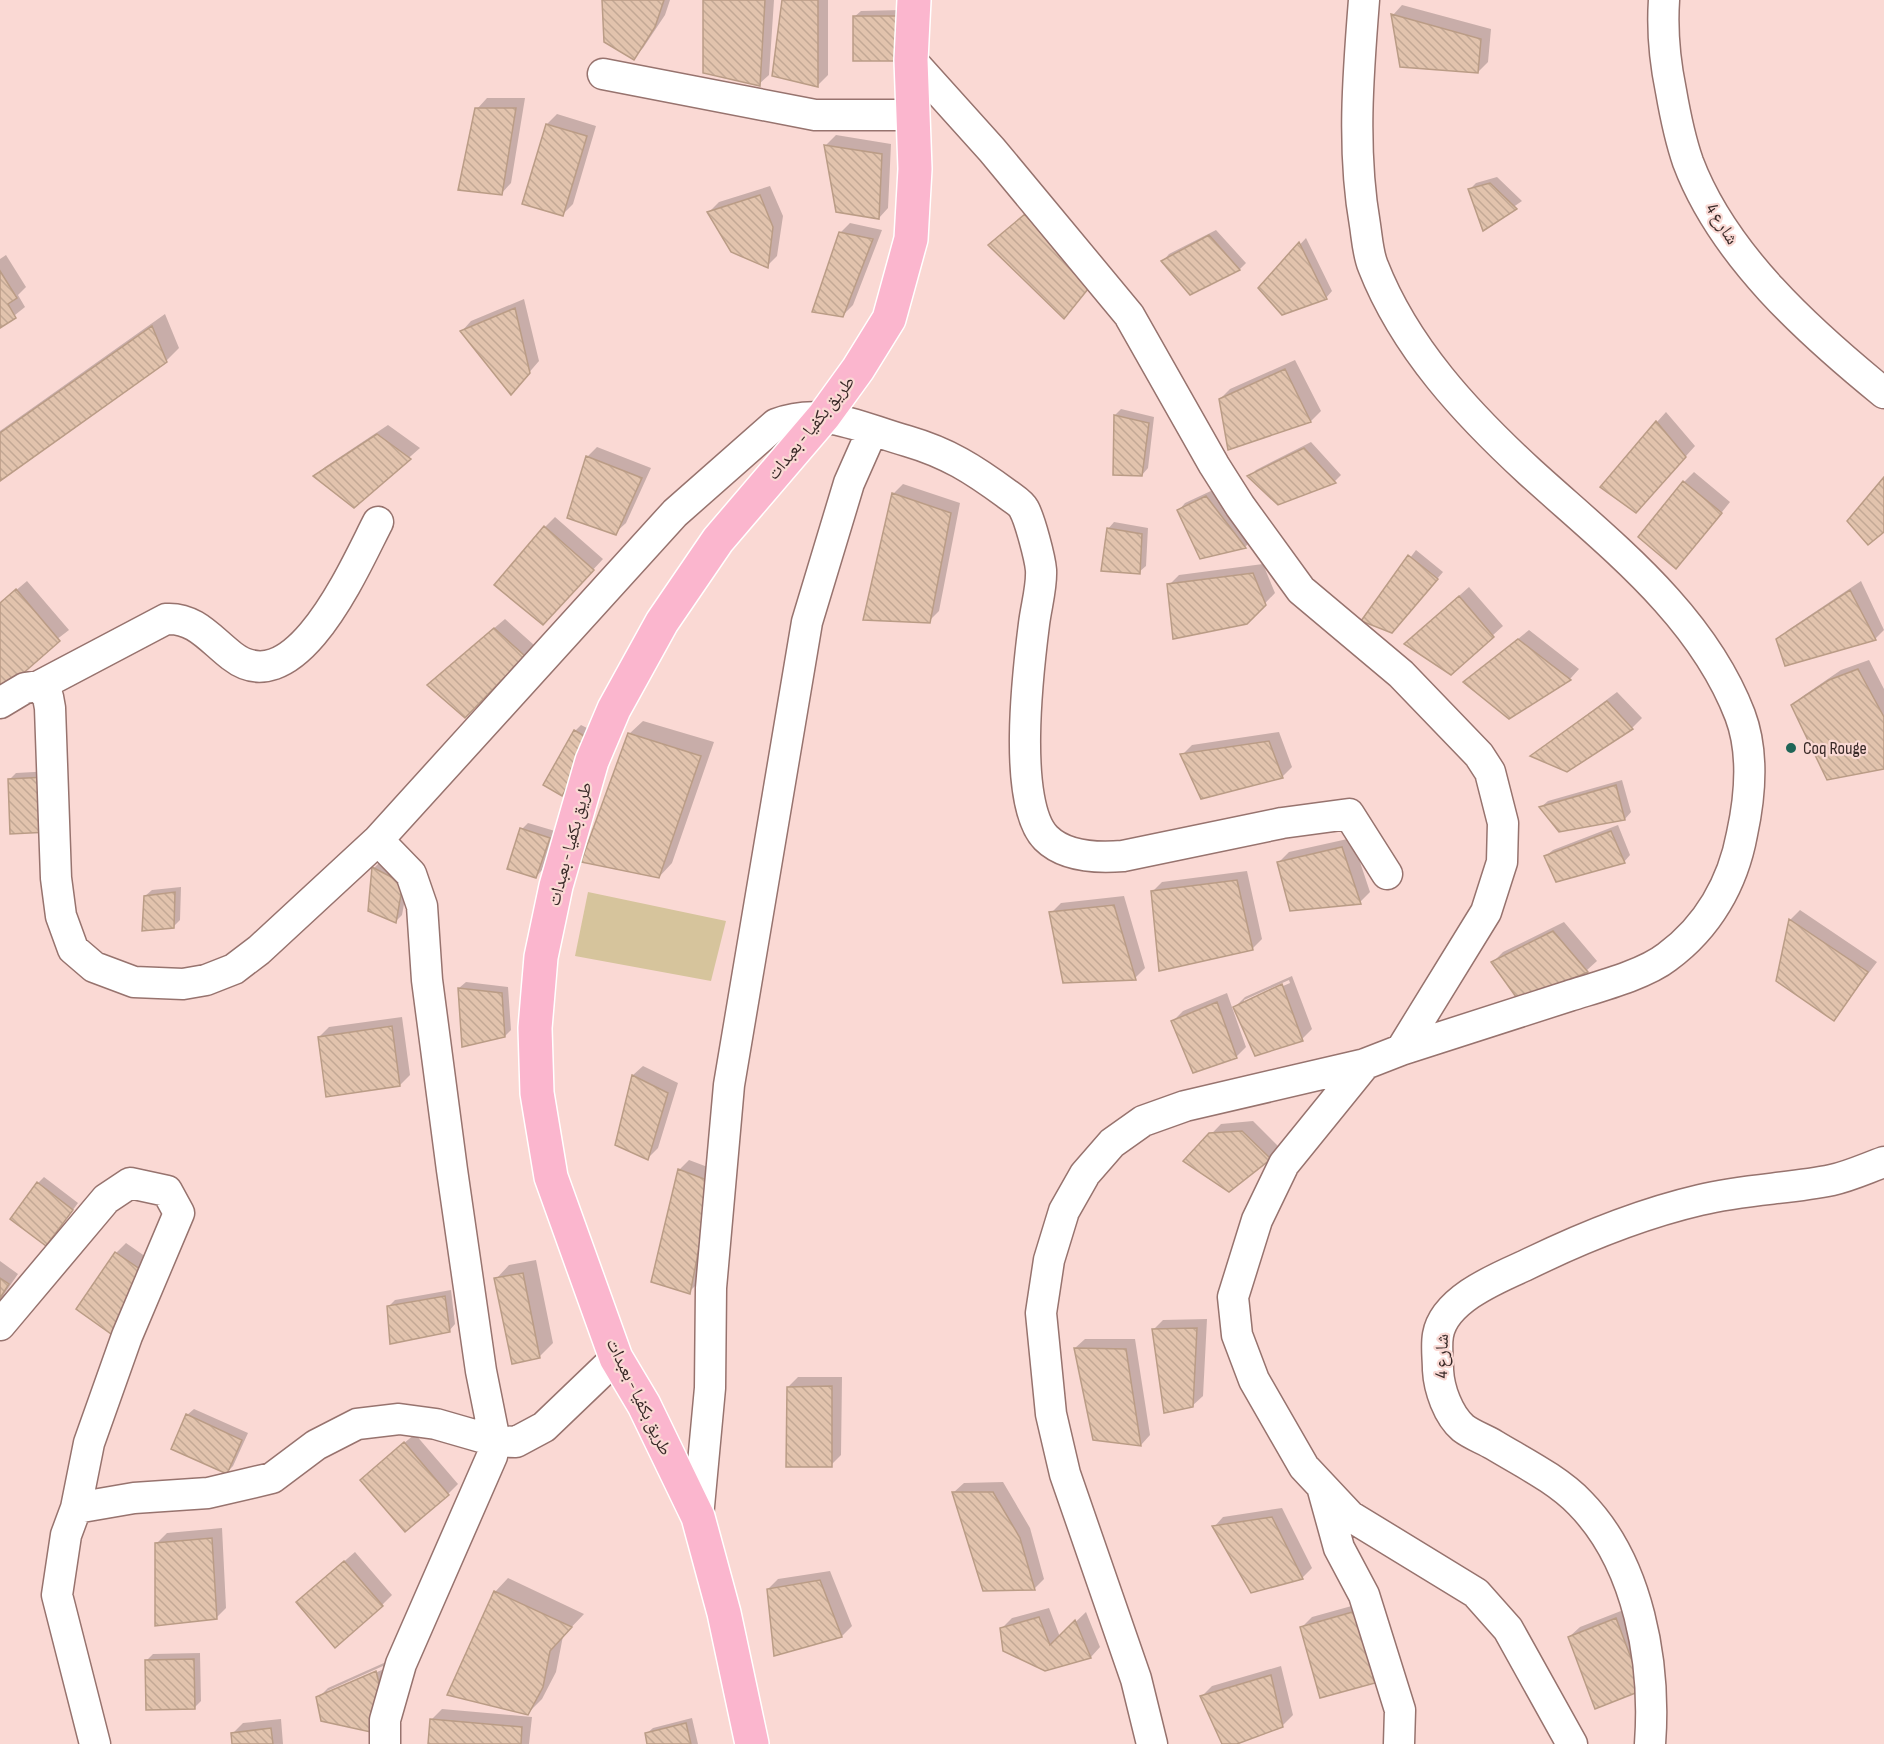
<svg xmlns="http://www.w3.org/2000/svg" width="1884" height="1744" font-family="'Sofia Sans Condensed','Noto Naskh Arabic',sans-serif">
	<defs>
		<pattern id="building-back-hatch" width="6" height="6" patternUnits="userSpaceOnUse" patternTransform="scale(1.5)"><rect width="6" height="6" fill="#e2c3ad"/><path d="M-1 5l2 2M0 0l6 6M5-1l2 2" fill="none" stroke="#c3a895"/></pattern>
	</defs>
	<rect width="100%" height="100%" fill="#fad9d4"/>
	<!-- pitch -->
	<path fill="#d6c49c" d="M 588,892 L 726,921 L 711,981 L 575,956 Z"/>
	<!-- shadow -->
	<path fill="#0003" fill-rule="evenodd" d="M 604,0 L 670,0 L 665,15 L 643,48 L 633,58 Z
		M 705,0 L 774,0 L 769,75 L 759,84 Z
		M 784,0 L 828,0 L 828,75 L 818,85 Z
		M 1402,5 L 1491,29 L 1488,62 L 1478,72 L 1393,15 Z
		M 902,10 L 903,53 L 854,17 L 861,11 Z
		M 487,98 L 525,98 L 511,183 L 501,194 L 477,109 Z
		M 557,114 L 596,126 L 573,204 L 563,214 L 547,124 Z
		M 836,135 L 891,144 L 888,208 L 879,218 L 837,210 L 826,145 Z
		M 1497,177 L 1522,201 L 1483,228 L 1470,189 L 1476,183 Z
		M 770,186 L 783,216 L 777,256 L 767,266 L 709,212 L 719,202 Z
		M 1036,205 L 1097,278 L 1073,307 L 1000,236 Z
		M 850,223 L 882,230 L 853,305 L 843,315 L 840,233 Z
		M 1216,230 L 1246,263 L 1240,269 L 1191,293 L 1163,261 L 1169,254 Z
		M 1306,238 L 1332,291 L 1326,298 L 1260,288 Z
		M 6,255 L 26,287 L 18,295 L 25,307 L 0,327 L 0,259 Z
		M 524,299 L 539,361 L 520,383 L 462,331 L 471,321 Z
		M 165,314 L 179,348 L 166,361 L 0,479 L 0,431 Z
		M 1295,360 L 1321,411 L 1311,421 L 1229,448 L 1220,399 L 1230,389 Z
		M 1121,409 L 1154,417 L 1148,468 L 1142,475 L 1115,415 Z
		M 1666,412 L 1695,446 L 1646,501 L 1657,422 Z
		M 388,425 L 420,448 L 354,506 L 315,476 L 325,467 Z
		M 1311,442 L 1341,475 L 1335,481 L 1279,504 L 1250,476 L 1256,470 Z
		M 597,447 L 651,468 L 626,523 L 615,533 L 587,457 Z
		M 1694,472 L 1730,502 L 1686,557 L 1684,482 Z
		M 903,484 L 960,503 L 939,611 L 929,621 L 893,494 Z
		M 1213,490 L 1251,541 L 1245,547 L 1201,557 L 1179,510 L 1185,503 Z
		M 555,517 L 603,559 L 553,613 L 545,527 Z
		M 1114,522 L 1148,528 L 1146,566 L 1139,572 L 1108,529 Z
		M 1416,550 L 1443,572 L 1398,625 L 1363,621 Z
		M 1263,564 L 1275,593 L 1246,623 L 1169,585 L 1179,575 Z
		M 27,581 L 69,630 L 0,683 L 0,604 Z
		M 1861,581 L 1884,630 L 1876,638 L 1786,665 L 1778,640 L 1788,630 Z
		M 1469,587 L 1503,626 L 1451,673 L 1416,634 Z
		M 505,619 L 534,645 L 465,716 L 439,675 Z
		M 1529,630 L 1579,669 L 1570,679 L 1509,717 L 1465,682 Z
		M 1869,660 L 1884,689 L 1884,767 L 1792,706 L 1803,696 L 1841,670 Z
		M 1617,692 L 1642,718 L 1632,728 L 1567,770 L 1533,755 Z
		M 643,721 L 714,742 L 672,863 L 659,877 L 629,734 Z
		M 581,725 L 599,734 L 568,788 L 562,794 L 575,731 Z
		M 1279,732 L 1292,767 L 1282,777 L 1182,755 L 1192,745 Z
		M 52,771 L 55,824 L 10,779 L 16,773 Z
		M 1622,780 L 1631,812 L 1625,819 L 1541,807 L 1548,801 Z
		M 528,823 L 555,831 L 542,870 L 536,877 L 522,829 Z
		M 1618,825 L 1630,855 L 1624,862 L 1546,856 L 1553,850 Z
		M 1352,838 L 1370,892 L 1360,902 L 1279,862 L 1289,852 Z
		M 380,862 L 409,877 L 402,915 L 395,922 L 370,910 L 374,868 Z
		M 1247,871 L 1262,939 L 1252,949 L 1152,892 L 1162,882 Z
		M 181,887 L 180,920 L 173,927 L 145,896 L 152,890 Z
		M 1124,896 L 1145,968 L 1135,978 L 1051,913 L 1061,903 Z
		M 1800,910 L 1877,962 L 1834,1019 L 1790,920 Z
		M 1564,922 L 1597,961 L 1587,970 L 1520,999 L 1493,962 L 1503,952 Z
		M 1292,976 L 1312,1029 L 1302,1039 L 1235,1007 L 1245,997 ZM 1289,980 L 1290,983 L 1244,1003 L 1244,1000 Z
		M 466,982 L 508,987 L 511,1030 L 505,1036 L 459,988 Z
		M 1227,993 L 1246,1047 L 1236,1057 L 1173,1021 L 1183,1011 Z
		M 402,1017 L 410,1075 L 400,1085 L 319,1037 L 329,1027 Z
		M 643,1066 L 678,1083 L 658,1148 L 648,1158 L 617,1144 L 633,1075 Z
		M 1253,1121 L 1280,1148 L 1229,1190 L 1186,1160 L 1221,1124 Z
		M 689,1160 L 721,1172 L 699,1282 L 689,1292 L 679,1170 Z
		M 44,1177 L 78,1203 L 52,1238 L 38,1183 Z
		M 126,1243 L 159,1266 L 121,1322 L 116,1253 Z
		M 536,1260 L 553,1343 L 539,1357 L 496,1279 L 509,1265 Z
		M 0,1261 L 18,1274 L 0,1300 Z
		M 451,1290 L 455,1324 L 449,1331 L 389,1306 L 395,1300 Z
		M 1207,1319 L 1203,1396 L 1192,1406 L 1153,1330 L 1163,1320 Z
		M 1085,1339 L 1135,1339 L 1150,1435 L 1141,1445 L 1075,1348 Z
		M 798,1377 L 842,1377 L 841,1455 L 831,1465 L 788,1387 Z
		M 194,1409 L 248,1433 L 233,1466 L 227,1472 L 187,1415 Z
		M 415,1434 L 458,1484 L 448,1494 L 372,1470 Z
		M 1003,1482 L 1030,1528 L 1044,1579 L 1034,1589 L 954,1492 L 964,1483 Z
		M 1282,1508 L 1312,1568 L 1302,1578 L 1252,1592 L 1214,1527 L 1223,1517 Z
		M 222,1528 L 226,1608 L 216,1618 L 157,1543 L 167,1533 Z
		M 355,1552 L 392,1595 L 382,1605 L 308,1593 Z
		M 830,1571 L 852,1626 L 842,1636 L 775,1655 L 768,1589 L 778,1579 Z
		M 508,1578 L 584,1614 L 563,1636 L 556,1672 L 542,1699 L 528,1713 L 495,1592 Z
		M 1366,1602 L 1385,1672 L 1375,1682 L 1302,1627 L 1312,1617 Z
		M 1049,1608 L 1060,1637 L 1086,1612 L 1100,1647 L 1091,1657 L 1045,1670 L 1002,1628 L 1012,1618 Z
		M 1626,1609 L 1652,1679 L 1569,1637 L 1580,1627 Z
		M 200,1653 L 201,1701 L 194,1708 L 146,1661 L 153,1654 Z
		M 386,1662 L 395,1696 L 318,1698 L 328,1688 ZM 383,1666 L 384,1669 L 327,1694 L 327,1691 Z
		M 1281,1666 L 1293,1715 L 1283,1725 L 1232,1744 L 1223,1744 L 1202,1696 L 1212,1686 Z
		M 442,1709 L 532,1717 L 529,1744 L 430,1744 L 432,1719 Z
		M 692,1718 L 698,1744 L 649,1744 L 646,1734 L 653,1728 Z
		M 281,1719 L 283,1744 L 234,1744 L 233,1733 L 243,1723 Z"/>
	<!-- building -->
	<path fill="url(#building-back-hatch)" stroke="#ba9c86" stroke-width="1.5" d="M 602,0 L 664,0 L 655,27 L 634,60 L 604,42 Z
		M 703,0 L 765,0 L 760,86 L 703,73 Z
		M 782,0 L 818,0 L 818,87 L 772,76 Z
		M 1391,14 L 1481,39 L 1478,73 L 1400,67 Z
		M 853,16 L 896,16 L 897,61 L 853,61 Z
		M 475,108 L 516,108 L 502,195 L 458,190 Z
		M 546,124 L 587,136 L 563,216 L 522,204 Z
		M 824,145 L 882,154 L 879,219 L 836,212 Z
		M 1490,183 L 1517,209 L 1483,231 L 1468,189 Z
		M 760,195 L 773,227 L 768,268 L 731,252 L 707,212 Z
		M 1025,214 L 1088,289 L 1064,319 L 988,245 Z
		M 839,232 L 873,239 L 843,317 L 812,312 Z
		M 1209,235 L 1240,270 L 1190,295 L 1161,261 Z
		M 1299,242 L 1327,299 L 1282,315 L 1258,288 Z
		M 0,271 L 17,298 L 8,304 L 16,318 L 0,328 Z
		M 515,308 L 530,373 L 511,395 L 460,331 Z
		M 152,326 L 167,362 L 0,481 L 0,433 Z
		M 1285,369 L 1311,422 L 1228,450 L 1219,399 Z
		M 1114,415 L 1149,423 L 1142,476 L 1113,475 Z
		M 1656,421 L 1686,457 L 1636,513 L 1600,487 Z
		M 377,434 L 411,459 L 354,508 L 313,476 Z
		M 1304,448 L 1336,483 L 1278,505 L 1247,476 Z
		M 586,456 L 642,478 L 616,535 L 567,518 Z
		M 1884,477 L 1884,532 L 1868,545 L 1847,521 Z
		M 1683,481 L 1722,513 L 1676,569 L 1638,537 Z
		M 892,493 L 951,513 L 930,623 L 863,620 Z
		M 1206,496 L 1246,548 L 1200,559 L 1177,510 Z
		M 544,526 L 594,570 L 543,625 L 494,585 Z
		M 1107,528 L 1142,534 L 1140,574 L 1101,571 Z
		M 1408,555 L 1438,579 L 1392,633 L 1361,621 Z
		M 1253,573 L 1266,605 L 1247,624 L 1173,639 L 1167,584 Z
		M 16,589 L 60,641 L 4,690 L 0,685 L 0,603 Z
		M 1850,590 L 1876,640 L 1785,666 L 1776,639 Z
		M 1459,596 L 1494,637 L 1451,675 L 1404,644 Z
		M 494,628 L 525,656 L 465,718 L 427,685 Z
		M 1518,639 L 1571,680 L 1509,719 L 1463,682 Z
		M 1858,669 L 1884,717 L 1884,769 L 1827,780 L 1791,705 L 1829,680 Z
		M 1607,701 L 1633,729 L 1567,772 L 1530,756 Z
		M 574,730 L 593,741 L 562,796 L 543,785 Z
		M 628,733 L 701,756 L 659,878 L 581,862 Z
		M 1269,741 L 1283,778 L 1201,799 L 1180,754 Z
		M 46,777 L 49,832 L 10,834 L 8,779 Z
		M 1616,785 L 1625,820 L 1559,832 L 1539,807 Z
		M 520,828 L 550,838 L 536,878 L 507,869 Z
		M 1611,831 L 1625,863 L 1556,882 L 1544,856 Z
		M 1342,847 L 1361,904 L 1290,911 L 1277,862 Z
		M 372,867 L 403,883 L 396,923 L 368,911 Z
		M 1237,880 L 1253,950 L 1159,971 L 1151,891 Z
		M 175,892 L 174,928 L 142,931 L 144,896 Z
		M 1114,905 L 1136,980 L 1063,983 L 1049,912 Z
		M 1789,919 L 1868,972 L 1834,1021 L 1776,981 Z
		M 1553,931 L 1588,972 L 1519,1001 L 1491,962 Z
		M 1282,984 L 1303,1041 L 1255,1056 L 1233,1007 Z
		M 458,988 L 502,993 L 505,1037 L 462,1047 Z
		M 1217,1002 L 1237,1058 L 1193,1073 L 1171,1021 Z
		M 392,1026 L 400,1086 L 326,1097 L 318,1037 Z
		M 632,1075 L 668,1093 L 648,1160 L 615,1145 Z
		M 1242,1131 L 1271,1159 L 1229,1192 L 1183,1161 L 1209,1133 Z
		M 678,1169 L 712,1182 L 690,1294 L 651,1282 Z
		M 37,1182 L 73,1210 L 46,1246 L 10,1219 Z
		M 115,1252 L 150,1276 L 111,1334 L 76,1309 Z
		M 523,1273 L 540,1358 L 512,1364 L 494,1278 Z
		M 0,1278 L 9,1284 L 0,1298 Z
		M 445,1296 L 450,1332 L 390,1344 L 387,1306 Z
		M 1197,1328 L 1193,1407 L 1164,1413 L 1152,1329 Z
		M 1074,1348 L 1126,1349 L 1141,1446 L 1093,1440 Z
		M 832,1386 L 832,1467 L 786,1467 L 787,1387 Z
		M 186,1414 L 242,1440 L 227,1474 L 171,1449 Z
		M 404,1442 L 449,1495 L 405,1532 L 360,1480 Z
		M 952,1492 L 993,1492 L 1020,1538 L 1035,1590 L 983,1591 Z
		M 1272,1517 L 1303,1579 L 1251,1593 L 1212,1526 Z
		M 212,1538 L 217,1619 L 155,1626 L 155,1543 Z
		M 344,1561 L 383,1606 L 335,1648 L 296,1602 Z
		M 820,1580 L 842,1637 L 774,1656 L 767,1589 Z
		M 494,1591 L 572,1627 L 550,1651 L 543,1687 L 528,1715 L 447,1695 Z
		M 1356,1611 L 1375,1683 L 1320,1698 L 1300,1627 Z
		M 1039,1617 L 1050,1645 L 1075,1620 L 1091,1658 L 1045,1671 L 1003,1651 L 1000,1628 Z
		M 1616,1618 L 1643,1690 L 1595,1709 L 1568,1637 Z
		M 194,1659 L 195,1709 L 146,1710 L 145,1660 Z
		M 376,1671 L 385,1707 L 375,1733 L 321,1721 L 316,1697 Z
		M 1271,1675 L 1283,1727 L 1237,1744 L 1222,1744 L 1200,1696 Z
		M 430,1719 L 522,1727 L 521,1744 L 428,1744 Z
		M 686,1723 L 691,1744 L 647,1744 L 645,1733 Z
		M 271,1728 L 273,1744 L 232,1744 L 231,1733 Z"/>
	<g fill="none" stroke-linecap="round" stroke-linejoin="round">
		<defs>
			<path id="minor" d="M 1364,0 C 1358,75 1352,151 1365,225 C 1367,238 1368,254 1373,266 C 1405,348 1467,414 1530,472 C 1608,543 1701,613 1740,715 C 1754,752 1750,797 1742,834 C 1733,883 1708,927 1667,957 C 1644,975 1597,987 1569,996 C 1513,1014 1457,1032 1401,1050
				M 1664,0 C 1662,30 1665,62 1671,91 C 1675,114 1680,139 1688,162 C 1723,255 1809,332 1884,393
				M 911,60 L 992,150 L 1129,315 L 1214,465 L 1240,506 L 1301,590 L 1401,674 L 1479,755 L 1490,772 L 1503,823 L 1502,862 L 1486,912 L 1401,1050 L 1365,1064 L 1185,1106 L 1143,1121 L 1112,1143 L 1085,1174 L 1064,1211 L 1049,1260 L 1041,1313 L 1051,1414 L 1065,1474 L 1136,1679 L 1152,1744
				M 603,74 L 815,115 L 914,115
				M 39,686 L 166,619 C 195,617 211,640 232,656 C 296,706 356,564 378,522
				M 0,703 L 25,688 L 39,686 L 48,697 L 50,708 L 56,878 L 61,916 L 73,949 L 94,967 L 134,982 L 183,984 L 206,980 L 234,969 L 259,950 L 378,840 L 675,513 L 776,424 C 824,406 860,428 907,441 C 948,453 973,469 1007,494 C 1012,498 1021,503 1024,509 C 1030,520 1040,558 1041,570 C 1042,587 1036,607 1034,624 C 1028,671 1012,804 1046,838 C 1065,857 1099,858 1123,856 L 1282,823 L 1349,814 L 1387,874
				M 378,840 L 411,874 L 422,906 L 427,980 L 452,1170 L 481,1371 L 495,1441 L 492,1456 L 401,1664 L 385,1720 L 385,1744
				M 1365,1064 L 1284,1164 L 1257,1220 L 1233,1297 L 1237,1335 L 1254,1380 L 1304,1467 L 1350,1516 L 1476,1593 L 1508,1629 L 1572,1744
				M 0,1325 L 106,1199 L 130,1183 L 167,1191 L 179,1213 L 127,1336 L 89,1443 L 76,1508
				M 1323,1490 L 1339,1548 L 1364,1595 L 1400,1710 L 1399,1744
				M 698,1517 L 710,1388 L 711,1288 L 729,1085 L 807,622 L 849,483 L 872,431
				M 95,1744 L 57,1595 L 66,1535 L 76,1508 L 134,1498 L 208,1493 L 272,1478 L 316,1445 L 357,1424 L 399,1419 L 436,1424 L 495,1441 L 516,1442 L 544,1427 L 616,1358
				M 1650,1744 C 1656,1663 1639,1563 1580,1503 C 1557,1479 1522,1462 1494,1445 C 1484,1439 1472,1435 1463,1428 C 1448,1415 1439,1389 1438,1370 C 1438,1359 1436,1346 1438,1335 C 1444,1300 1495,1279 1524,1266 C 1579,1239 1640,1214 1700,1200 C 1744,1189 1789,1189 1832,1180 C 1850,1176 1867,1168 1884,1162"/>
			<path id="major" d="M 752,1744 L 724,1613 L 698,1517 L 644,1405 L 616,1358 L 551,1177 L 537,1093 L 535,1028 L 541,957 L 556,886 L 592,761 L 614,709 L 662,622 L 718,540 L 824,416 L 858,369 L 889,319 L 911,239 L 915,169 L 911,60 L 914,0"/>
		</defs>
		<!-- minor casing -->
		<use href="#minor" stroke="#97736e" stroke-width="33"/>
		<!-- major casing -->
		<use href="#major" stroke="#fff" stroke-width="36"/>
		<!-- minor -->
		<use href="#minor" stroke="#fff" stroke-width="30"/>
		<!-- major -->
		<use href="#major" stroke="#fbb6ce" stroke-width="33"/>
	</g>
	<!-- markers -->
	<circle fill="#1f6557" stroke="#fad9d4" stroke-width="2" cx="1791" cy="748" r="6"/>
	<g text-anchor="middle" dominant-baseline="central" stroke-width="4.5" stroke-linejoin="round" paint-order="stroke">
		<!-- street labels -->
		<g font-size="18" fill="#382927" stroke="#fad9d4">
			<text transform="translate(1722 224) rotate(58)">شارع 4</text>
			<text transform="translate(811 428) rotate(-51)">طريق بكفيا - بعبدات</text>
			<text transform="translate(570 844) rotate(-75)">طريق بكفيا - بعبدات</text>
			<text transform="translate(1442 1356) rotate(-89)">شارع 4</text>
			<text transform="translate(639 1397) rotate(64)">طريق بكفيا - بعبدات</text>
		</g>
		<!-- poi labels -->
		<g font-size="18" fill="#382927" stroke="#fad9d4" text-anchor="start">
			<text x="1803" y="748">Coq Rouge</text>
		</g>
	</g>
</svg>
